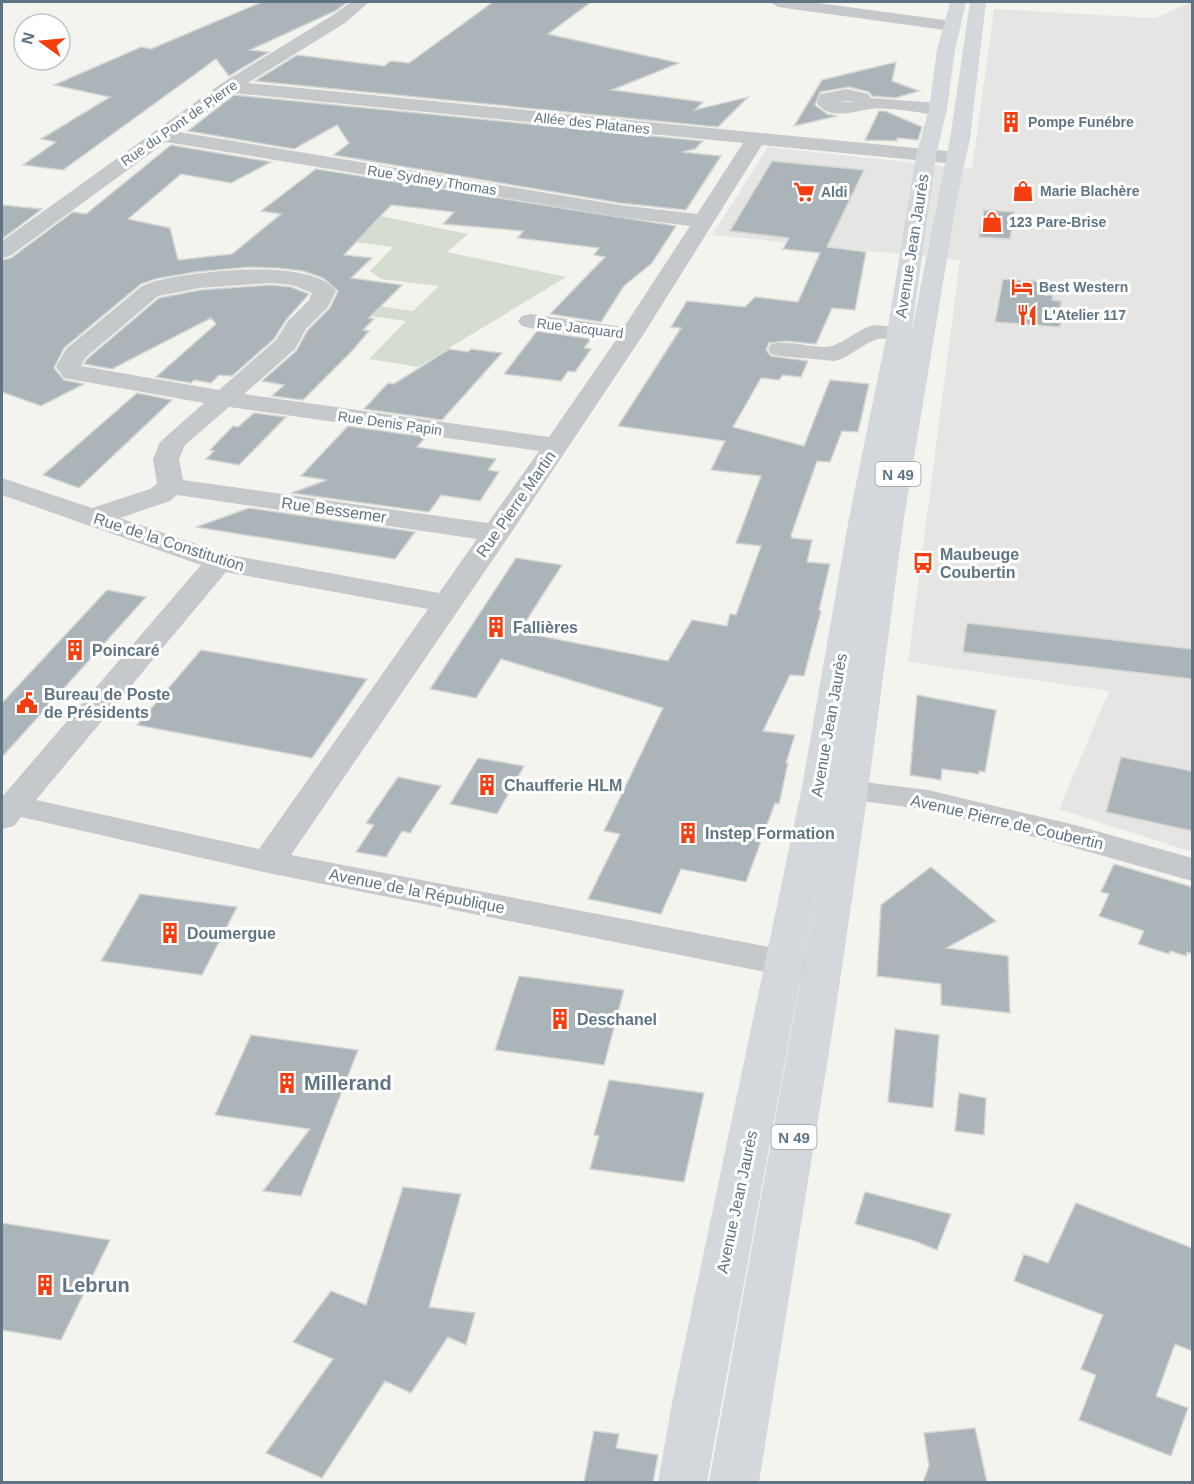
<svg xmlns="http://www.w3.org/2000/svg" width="1194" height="1484" font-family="Arial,sans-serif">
	<rect width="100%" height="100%" fill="#f4f4ef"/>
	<!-- built -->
	<path fill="#e5e6e3" d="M 1192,2 L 1192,852 L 1059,809 L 1109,691 L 908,662 L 960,260 L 712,235 L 768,147 L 972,169 L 994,9 L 1155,18 Z"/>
	<!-- green -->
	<path fill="#d5dcd0" d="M 342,208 L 468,234 L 447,252 L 566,277 L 418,367 L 369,359 L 406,321 L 327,310 L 337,300 L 413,311 L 439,286 L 381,279 L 370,271 L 393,247 L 301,235 Z"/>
	<!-- building -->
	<path fill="#abb4b9" stroke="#d5d5d2" stroke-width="1.5" d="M 262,2 L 348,2 L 335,11 L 250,50 L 269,52 L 229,76 L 216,59 L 63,170 L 23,165 L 56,142 L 41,139 L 110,97 L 54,85 L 141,47 L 151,49 Z
		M 493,2 L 591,2 L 548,34 L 679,63 L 612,90 L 703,102 L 695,110 L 748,97 L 718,127 L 255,81 L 297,55 L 384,66 L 391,61 L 409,63 Z
		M 896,62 L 892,81 L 919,91 L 895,98 L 872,96 L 869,92 L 849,87 L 820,92 L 815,105 L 827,114 L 837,116 L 794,126 L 822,80 Z
		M 234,95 L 703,141 L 695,149 L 682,152 L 721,156 L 686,210 L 620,203 L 334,155 L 349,143 L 337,125 L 294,149 L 188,131 Z
		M 879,111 L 885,111 L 922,127 L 918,140 L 897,138 L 897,141 L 865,140 Z
		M 171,145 L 271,162 L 231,183 L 181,174 L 128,219 L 170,228 L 178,260 L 232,254 L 281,214 L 261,211 L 316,169 L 676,226 L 652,263 L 624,286 L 601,322 L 550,314 L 605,257 L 594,255 L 599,248 L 518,238 L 523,231 L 443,224 L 454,212 L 391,205 L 344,255 L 372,258 L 351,278 L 402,285 L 369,318 L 374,319 L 363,330 L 369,331 L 353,350 L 303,400 L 272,396 L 284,385 L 262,381 L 296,351 L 308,330 L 330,308 L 338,291 L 323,278 L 303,271 L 278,268 L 250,267 L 195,272 L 155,279 L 141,284 L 64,348 L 54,368 L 64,380 L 84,384 L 41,406 L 2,392 L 2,260 L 11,258 L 73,212 L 86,214 Z
		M 772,161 L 864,170 L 827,247 L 866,252 L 855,310 L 832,308 L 816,344 L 786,341 L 769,343 L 766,350 L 771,356 L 808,361 L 801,377 L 783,375 L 779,380 L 761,378 L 733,427 L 804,446 L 830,380 L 869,384 L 858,432 L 842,431 L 830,462 L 817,461 L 791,535 L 792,538 L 812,540 L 807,562 L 830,564 L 819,610 L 821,611 L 804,676 L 790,675 L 763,731 L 795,735 L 786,763 L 788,763 L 779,804 L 775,803 L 746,882 L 681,869 L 661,914 L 588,899 L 620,834 L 604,831 L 663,708 L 501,659 L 476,698 L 430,689 L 516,558 L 562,565 L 519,632 L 668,661 L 692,620 L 727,626 L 730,614 L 736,615 L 761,546 L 736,543 L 761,476 L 711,470 L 725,441 L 618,426 L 681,328 L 671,327 L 687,301 L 745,307 L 755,297 L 798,302 L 820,253 L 783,249 L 789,238 L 730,231 Z
		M 2,205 L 42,209 L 2,239 Z
		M 984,210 L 1014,212 L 1010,239 L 979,237 Z
		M 1003,279 L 1045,282 L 1045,295 L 1053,295 L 1052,300 L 1061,301 L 1060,327 L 995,322 Z
		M 271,285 L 291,287 L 309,294 L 286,320 L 274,339 L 232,376 L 219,375 L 211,383 L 194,380 L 191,383 L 156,377 L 216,324 L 211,318 L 112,369 L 84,364 L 87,359 L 159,298 L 200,290 Z
		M 537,331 L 591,339 L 584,348 L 591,349 L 575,372 L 568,371 L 561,381 L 504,374 Z
		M 449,349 L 468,352 L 471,349 L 502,353 L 442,420 L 364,409 L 388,383 L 394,384 Z
		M 137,393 L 172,400 L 79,488 L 43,475 Z
		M 254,413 L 286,417 L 239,465 L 206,459 L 214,451 L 210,450 L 233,426 L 238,427 Z
		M 348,426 L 426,437 L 417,447 L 496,459 L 488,470 L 499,472 L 480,501 L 441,495 L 429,512 L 291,493 L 327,480 L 301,476 Z
		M 249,508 L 415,532 L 395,559 L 196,527 Z
		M 107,590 L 146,597 L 2,757 L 2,703 Z
		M 967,623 L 1192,649 L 1192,679 L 963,652 Z
		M 201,650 L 367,679 L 312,758 L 137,725 Z
		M 917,695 L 996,710 L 985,772 L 979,771 L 979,774 L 942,769 L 941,780 L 910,775 Z
		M 1121,757 L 1192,771 L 1192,831 L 1106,812 Z
		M 478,758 L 524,766 L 497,814 L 450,804 Z
		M 398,777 L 441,786 L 410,833 L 402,831 L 386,857 L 356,852 L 374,825 L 366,823 Z
		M 1114,864 L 1192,887 L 1192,954 L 1187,952 L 1186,956 L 1170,951 L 1169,954 L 1138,944 L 1144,931 L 1099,916 L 1109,894 L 1101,892 Z
		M 931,867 L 996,921 L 946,948 L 1008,956 L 1010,1013 L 941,1005 L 941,984 L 877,976 L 881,905 Z
		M 140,894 L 237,907 L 202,975 L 101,961 Z
		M 519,976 L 624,990 L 604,1065 L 495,1050 Z
		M 895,1029 L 939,1035 L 933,1108 L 888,1102 Z
		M 251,1035 L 358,1050 L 301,1196 L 263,1191 L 310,1129 L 215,1115 Z
		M 609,1080 L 704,1093 L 684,1182 L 590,1169 L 599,1136 L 594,1135 Z
		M 959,1093 L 986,1098 L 984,1135 L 955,1131 Z
		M 403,1187 L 461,1194 L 429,1307 L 475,1313 L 466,1345 L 448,1337 L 411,1393 L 385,1381 L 322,1478 L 266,1453 L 333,1359 L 293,1342 L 331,1291 L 366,1305 Z
		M 865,1192 L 951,1214 L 937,1250 L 915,1241 L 855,1224 Z
		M 1076,1203 L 1192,1248 L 1192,1351 L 1175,1344 L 1156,1396 L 1188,1408 L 1171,1456 L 1079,1420 L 1096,1375 L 1081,1369 L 1103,1315 L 1014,1281 L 1024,1254 L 1048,1263 Z
		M 2,1223 L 110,1240 L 61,1340 L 2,1330 Z
		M 975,1428 L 987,1482 L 923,1482 L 929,1466 L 924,1433 Z
		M 594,1431 L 619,1434 L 616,1448 L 658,1455 L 653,1482 L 584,1482 Z"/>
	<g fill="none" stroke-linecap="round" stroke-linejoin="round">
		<!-- minor -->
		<path fill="#c6c9cc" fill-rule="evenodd" d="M 351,2 L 369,2 L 345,23 L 248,83 L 956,152 L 963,154 L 966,158 L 963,162 L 956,164 L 762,145 L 643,335 L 511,533 L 291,855 L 811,955 L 824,959 L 830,968 L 824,977 L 811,981 L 268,873 L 21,817 L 14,826 L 2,829 L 2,797 L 201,565 L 2,495 L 2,478 L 92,508 L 150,489 L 157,484 L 153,459 L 160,442 L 204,403 L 64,378 L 56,367 L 66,349 L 142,286 L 155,281 C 192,272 311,256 336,291 L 328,307 L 306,329 L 295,349 L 244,394 L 549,437 L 616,340 L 530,328 L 522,326 L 518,321 L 522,316 L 530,314 L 624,327 L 690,226 L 620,217 L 166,142 L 10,256 L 2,258 L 2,241 L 222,83 L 333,15 ZM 233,93 L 743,143 L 697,214 L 620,205 L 179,132 ZM 271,283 L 292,285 L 312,293 L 309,300 L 288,321 L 276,340 L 219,390 L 81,366 L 85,358 L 158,296 L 200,288 ZM 229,407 L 539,451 L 488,523 L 183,480 L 179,459 L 185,445 ZM 177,495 L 477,539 L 439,593 L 225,554 L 120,518 L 170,501 ZM 226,572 L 428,609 L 259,849 L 36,800 Z
			M 770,2 L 811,2 L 952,21 L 958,22 L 961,26 L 958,30 L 952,31 L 778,7 Z
			M 848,89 L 868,94 L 871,98 L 938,103 L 945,105 L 947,109 L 945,113 L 938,115 C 918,113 890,107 871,109 C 854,111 829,121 817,103 L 820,94 ZM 848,101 L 854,102 L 839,102 Z
			M 874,325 L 907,328 L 911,333 L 907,338 C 898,340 888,337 878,339 C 863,343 851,357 835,361 L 780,356 L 771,354 L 768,349 L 771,344 C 790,339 817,350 832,346 C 847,341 858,329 874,325 Z
			M 823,777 L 928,790 L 1075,825 L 1192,858 L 1192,881 L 1054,842 L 928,810 L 811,794 L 806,787 L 811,780 Z"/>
		<!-- major -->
		<path fill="#d2d8dc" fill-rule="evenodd" d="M 950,2 L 966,2 L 955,50 L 947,109 L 936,156 L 911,335 L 950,139 L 970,2 L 986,2 L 970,139 L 957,198 L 904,518 L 868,791 L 834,1021 L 759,1482 L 709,1482 L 821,868 L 707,1482 L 658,1482 L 672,1403 L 802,787 L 849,518 L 887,333 L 916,156 L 929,109 L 937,50 Z"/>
	</g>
	<!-- icons -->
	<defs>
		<symbol id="building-bare" viewBox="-9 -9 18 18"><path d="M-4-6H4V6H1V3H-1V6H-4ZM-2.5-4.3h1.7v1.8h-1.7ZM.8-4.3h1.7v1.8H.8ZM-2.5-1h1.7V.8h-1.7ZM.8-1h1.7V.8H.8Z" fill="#f43e10" stroke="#fff" stroke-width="2.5" paint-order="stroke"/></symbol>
		<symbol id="shop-bare" viewBox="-9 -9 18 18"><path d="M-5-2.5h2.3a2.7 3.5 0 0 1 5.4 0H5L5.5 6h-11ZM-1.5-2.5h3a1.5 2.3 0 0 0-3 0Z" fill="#f43e10" stroke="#fff" stroke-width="2.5" paint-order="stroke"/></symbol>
		<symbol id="supermarket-bare" viewBox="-9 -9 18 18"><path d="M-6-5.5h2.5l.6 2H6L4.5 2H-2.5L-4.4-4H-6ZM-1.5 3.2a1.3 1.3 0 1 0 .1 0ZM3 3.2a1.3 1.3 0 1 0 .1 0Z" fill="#f43e10" stroke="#fff" stroke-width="2.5" paint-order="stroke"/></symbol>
		<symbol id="hotel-bare" viewBox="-9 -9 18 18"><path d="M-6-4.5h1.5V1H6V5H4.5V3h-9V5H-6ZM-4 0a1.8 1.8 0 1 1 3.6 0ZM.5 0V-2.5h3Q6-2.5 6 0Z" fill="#f43e10" stroke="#fff" stroke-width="2.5" paint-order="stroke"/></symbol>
		<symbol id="restaurant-bare" viewBox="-9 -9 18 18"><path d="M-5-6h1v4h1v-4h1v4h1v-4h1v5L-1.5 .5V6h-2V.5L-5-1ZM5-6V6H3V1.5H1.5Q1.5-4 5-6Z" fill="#f43e10" stroke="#fff" stroke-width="2.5" paint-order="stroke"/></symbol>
		<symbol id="bus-bare" viewBox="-9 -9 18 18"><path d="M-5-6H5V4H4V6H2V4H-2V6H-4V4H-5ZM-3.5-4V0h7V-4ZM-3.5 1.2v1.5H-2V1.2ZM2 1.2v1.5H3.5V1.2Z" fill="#f43e10" stroke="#fff" stroke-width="2.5" paint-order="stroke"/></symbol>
		<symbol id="civic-bare" viewBox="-9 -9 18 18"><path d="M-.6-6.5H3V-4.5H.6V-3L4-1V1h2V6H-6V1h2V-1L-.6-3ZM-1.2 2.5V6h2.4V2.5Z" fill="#f43e10" stroke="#fff" stroke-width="2.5" paint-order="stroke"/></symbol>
	</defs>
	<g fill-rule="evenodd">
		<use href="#building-bare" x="996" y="107" width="30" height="30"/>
		<use href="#shop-bare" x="1008" y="176" width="30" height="30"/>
		<use href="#supermarket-bare" x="789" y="177" width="30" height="30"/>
		<use href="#shop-bare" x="977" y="207" width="30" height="30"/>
		<use href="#hotel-bare" x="1007" y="272" width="30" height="30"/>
		<use href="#restaurant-bare" x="1012" y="300" width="30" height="30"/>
		<use href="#bus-bare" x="908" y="548" width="30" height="30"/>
		<use href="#building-bare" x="481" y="612" width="30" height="30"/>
		<use href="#building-bare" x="60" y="635" width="30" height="30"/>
		<use href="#civic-bare" x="12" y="688" width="30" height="30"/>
		<use href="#building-bare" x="472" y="770" width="30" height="30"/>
		<use href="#building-bare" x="673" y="818" width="30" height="30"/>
		<use href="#building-bare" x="155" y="918" width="30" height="30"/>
		<use href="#building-bare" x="545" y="1004" width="30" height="30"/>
		<use href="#building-bare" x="272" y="1068" width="30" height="30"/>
		<use href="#building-bare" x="30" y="1270" width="30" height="30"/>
	</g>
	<g text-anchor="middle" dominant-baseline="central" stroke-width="6" stroke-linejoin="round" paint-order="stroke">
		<!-- far-poi labels -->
		<g font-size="14" font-weight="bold" fill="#607584" stroke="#fff" text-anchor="start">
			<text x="1028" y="122">Pompe Funébre</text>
			<text x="1040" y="191">Marie Blachère</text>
			<text x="821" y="192">Aldi</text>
			<text x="1009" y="222">123 Pare-Brise</text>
			<text x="1039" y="287">Best Western</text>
			<text x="1044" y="315">L'Atelier 117</text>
		</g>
		<!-- far-street labels -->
		<g font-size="14" fill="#607584" stroke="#fff">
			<text transform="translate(179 123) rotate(-35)">Rue du Pont de Pierre</text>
			<text transform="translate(592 123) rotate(6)">Allée des Platanes</text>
			<text transform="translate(432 180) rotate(9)">Rue Sydney Thomas</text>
			<text transform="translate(580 328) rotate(7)">Rue Jacquard</text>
			<text transform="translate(390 423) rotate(8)">Rue Denis Papin</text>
		</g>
		<!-- shield labels -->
		<g fill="#fff" stroke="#909ea9" stroke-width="1.5">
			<rect x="875.5" y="462" width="45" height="24" rx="4.5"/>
			<rect x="771.5" y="1125" width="45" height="24" rx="4.5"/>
		</g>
		<g font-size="15" font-weight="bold" fill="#607584">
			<text x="898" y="474">N 49</text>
			<text x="794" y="1137">N 49</text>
		</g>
		<!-- street labels -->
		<g font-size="16" fill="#607584" stroke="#fff">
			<text transform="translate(912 246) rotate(-81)">Avenue Jean Jaurès</text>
			<text transform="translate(516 504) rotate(-55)">Rue Pierre Martin</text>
			<text transform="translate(334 510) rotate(8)">Rue Bessemer</text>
			<text transform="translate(169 542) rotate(18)">Rue de la Constitution</text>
			<text transform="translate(829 725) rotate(-80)">Avenue Jean Jaurès</text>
			<text transform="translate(1007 822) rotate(13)">Avenue Pierre de Coubertin</text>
			<text transform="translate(417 891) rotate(11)">Avenue de la République</text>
			<text transform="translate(737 1202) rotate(-78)">Avenue Jean Jaurès</text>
		</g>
		<!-- poi labels -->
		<g font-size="16" font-weight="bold" fill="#607584" stroke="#fff" text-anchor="start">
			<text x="940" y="554">Maubeuge<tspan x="940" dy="18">Coubertin</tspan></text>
			<text x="513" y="627">Fallières</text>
			<text x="92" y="650">Poincaré</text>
			<text x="44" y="694">Bureau de Poste<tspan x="44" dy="18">de Présidents</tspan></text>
			<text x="504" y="785">Chaufferie HLM</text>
			<text x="705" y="833">Instep Formation</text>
			<text x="187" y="933">Doumergue</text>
			<text x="577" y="1019">Deschanel</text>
		</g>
		<!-- near-poi labels -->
		<g font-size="20" font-weight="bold" fill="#607584" stroke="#fff" text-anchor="start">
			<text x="304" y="1083">Millerand</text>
			<text x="62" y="1285">Lebrun</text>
		</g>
	</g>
	<!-- border -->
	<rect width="1194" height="1484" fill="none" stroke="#607584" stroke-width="6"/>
	<!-- north arrow -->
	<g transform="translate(42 42) rotate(285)"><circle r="28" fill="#ffffff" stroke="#bfc8ce" stroke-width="1.5"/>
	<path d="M0-4.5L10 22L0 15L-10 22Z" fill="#f43e10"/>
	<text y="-9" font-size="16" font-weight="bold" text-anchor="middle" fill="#607584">N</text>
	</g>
</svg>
